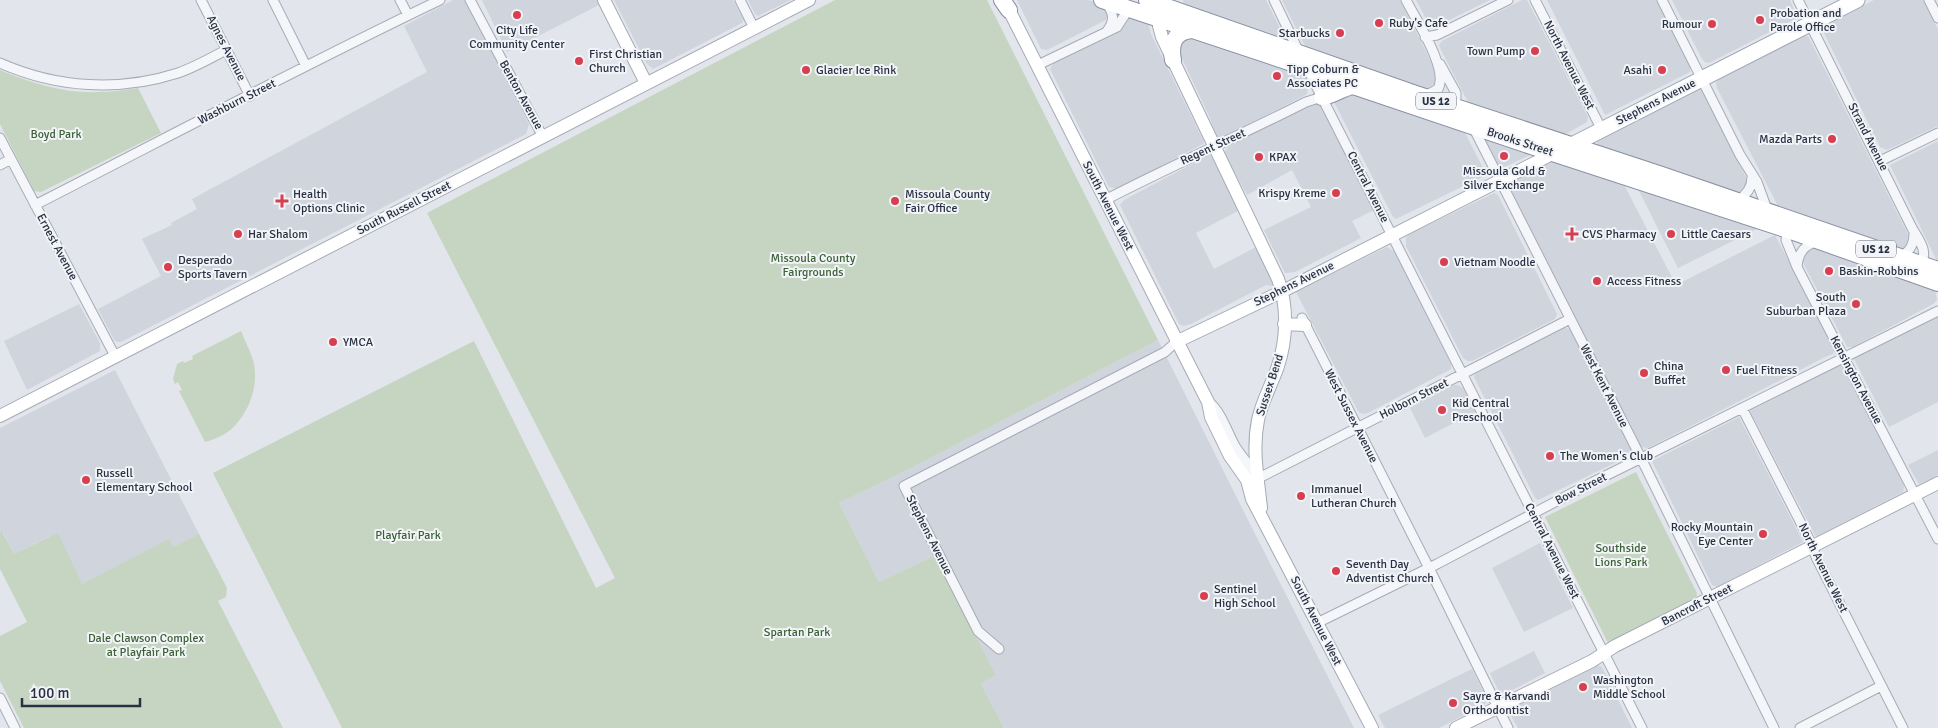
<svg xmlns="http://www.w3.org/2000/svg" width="1938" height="728" font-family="Signika,sans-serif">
	<rect width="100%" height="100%" fill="#e2e5eb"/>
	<!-- built -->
	<path fill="#cfd4dd" d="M 453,0 L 466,0 L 468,3 L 529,124 L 526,134 L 121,342 L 117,342 L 114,340 L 98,309 L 161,276 L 142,239 L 172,225 L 171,223 L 197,209 L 192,199 L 427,72 L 404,26 Z
		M 482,0 L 599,0 L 601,4 L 507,52 Z
		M 614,0 L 733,0 L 744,20 L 742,23 L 653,69 L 647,64 Z
		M 748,0 L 791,0 L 758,16 L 755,14 Z
		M 1017,0 L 1088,0 L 1104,5 L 1109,15 L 1106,20 L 1047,50 L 1041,49 Z
		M 1183,0 L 1266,0 L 1285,38 L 1282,40 L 1184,5 Z
		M 1282,0 L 1400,0 L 1436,71 L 1436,86 L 1428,91 L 1306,48 Z
		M 1416,0 L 1490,0 L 1433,28 L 1430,26 Z
		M 1522,0 L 1527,0 L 1588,117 L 1587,122 L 1564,135 L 1469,104 L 1441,50 L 1439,45 L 1442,41 Z
		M 1547,0 L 1657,0 L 1690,66 L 1690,72 L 1605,115 Z
		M 1672,0 L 1790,0 L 1796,15 L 1795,19 L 1711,62 L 1706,63 L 1702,59 Z
		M 1874,0 L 1923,0 L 1938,29 L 1938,126 L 1887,150 L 1880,147 L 1823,31 L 1824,27 L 1827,24 Z
		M 1126,17 L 1147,19 L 1151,34 L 1204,142 L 1203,144 L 1118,189 L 1109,187 L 1050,69 L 1054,62 Z
		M 1188,34 L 1303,72 L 1308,83 L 1307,94 L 1224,138 L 1216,137 L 1210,118 L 1177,48 Z
		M 1804,36 L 1808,36 L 1909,236 L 1909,243 L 1904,249 L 1897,250 L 1782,214 L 1717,88 L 1716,83 L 1719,78 Z
		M 1352,89 L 1462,127 L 1482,166 L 1484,171 L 1482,177 L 1396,219 L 1393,217 L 1334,102 L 1334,99 Z
		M 1696,89 L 1701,89 L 1704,93 L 1746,177 L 1747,186 L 1745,191 L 1736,196 L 1598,147 L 1597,142 L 1599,140 Z
		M 1314,102 L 1323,105 L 1374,210 L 1352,221 L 1361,238 L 1295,272 L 1285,273 L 1264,230 L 1311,207 L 1292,170 L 1247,195 L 1224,153 L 1229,145 Z
		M 1481,132 L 1538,151 L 1500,169 Z
		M 1938,141 L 1938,263 L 1890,165 Z
		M 1209,155 L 1212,157 L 1240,210 L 1196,233 L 1214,269 L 1258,246 L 1275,284 L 1271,286 L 1266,285 L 1191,324 L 1183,326 L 1179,324 L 1120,205 L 1124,200 Z
		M 1559,159 L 1620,177 L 1676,285 L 1775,235 L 1835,349 L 1833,354 L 1827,356 L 1648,448 L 1640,447 L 1508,184 Z
		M 1636,185 L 1761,227 L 1678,268 Z
		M 1494,193 L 1498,195 L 1557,314 L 1555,319 L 1472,361 L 1468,361 L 1463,358 L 1406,246 L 1406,238 L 1408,235 Z
		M 1387,247 L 1395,252 L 1451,364 L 1451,369 L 1368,413 L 1362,414 L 1358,411 L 1296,292 Z
		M 1813,248 L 1935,290 L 1937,300 L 1933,304 L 1853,347 L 1847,347 L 1802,261 L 1806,251 Z
		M 79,304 L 100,343 L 100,351 L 27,390 L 4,341 Z
		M 1938,316 L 1938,402 L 1889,427 L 1854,359 L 1855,356 Z
		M 1562,327 L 1571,329 L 1632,449 L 1632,455 L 1631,460 L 1625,462 L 1623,459 L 1538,500 L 1535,498 L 1474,377 L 1475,374 Z
		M 1158,340 L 1252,528 L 1354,728 L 1004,728 L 981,684 L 996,675 L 934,556 L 879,582 L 839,503 L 911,468 Z
		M 1842,364 L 1904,486 L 1903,492 L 1816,537 L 1750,411 Z
		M 115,370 L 199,534 L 173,547 L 169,540 L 82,584 L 49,537 L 14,554 L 3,532 L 0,533 L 0,428 Z
		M 1454,385 L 1458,385 L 1463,388 L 1475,412 L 1425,438 L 1410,408 Z
		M 1739,417 L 1803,542 L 1717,587 L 1712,585 L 1652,461 Z
		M 1938,450 L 1938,475 L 1919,484 L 1908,465 Z
		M 1540,543 L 1573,608 L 1524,632 L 1492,568 Z
		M 1534,651 L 1545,673 L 1507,693 L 1499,692 L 1490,673 Z
		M 1598,665 L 1602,667 L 1632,728 L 1518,728 L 1511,716 L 1514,707 Z
		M 1472,669 L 1486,697 L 1486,702 L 1484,705 L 1439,728 L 1385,728 L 1378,715 Z"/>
	<!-- green -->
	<path fill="#c6d5c2" d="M 835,0 L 987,0 L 1158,340 L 911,468 L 839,503 L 879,582 L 934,556 L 996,675 L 981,684 L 1004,728 L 342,728 L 213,473 L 474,341 L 596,588 L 615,578 L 427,213 Z
		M 0,70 C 31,83 65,94 99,92 C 112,92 125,90 138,88 L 161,133 L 41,192 L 34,191 L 0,124 Z
		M 241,331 C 245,341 251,352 254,364 C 258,383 251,407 238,422 C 231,432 217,439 205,442 L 179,391 L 182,390 L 178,382 L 175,384 L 173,379 L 177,364 L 183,361 L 184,363 L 193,359 L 192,356 Z
		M 1636,472 L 1697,593 L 1696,599 L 1608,643 L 1545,517 Z
		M 2,531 L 14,554 L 58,533 L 82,584 L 169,539 L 173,547 L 199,534 L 227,588 L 226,597 L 218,601 L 283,728 L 24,728 L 0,681 L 0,636 L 27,622 L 0,569 L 0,533 Z"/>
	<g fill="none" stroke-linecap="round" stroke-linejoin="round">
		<defs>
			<path id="street" d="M 201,0 L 250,96
				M 273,0 L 306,66
				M 400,0 L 408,15
				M 470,0 L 543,137
				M 740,0 L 754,28
				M 1274,0 L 1299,52
				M 1406,0 C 1416,20 1449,69 1438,89 L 1425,96
				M 1535,0 L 1602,130
				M 1662,0 L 1740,155 L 1757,182 L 1768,212
				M 1798,0 L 1912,228 C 1920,242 1928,250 1921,266
				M 1929,0 L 1938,18
				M 1106,3 C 1114,13 1115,21 1107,31
				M 1425,37 L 1437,35 L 1508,0
				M 0,63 C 57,88 119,92 178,73 C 195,67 211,58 226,50
				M 1440,64 L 1456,93 L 1456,98 L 1451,106
				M 1038,65 L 1117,27 L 1126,13 L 1132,10
				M 1307,68 L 1642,728
				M 1473,127 L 1636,448 L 1774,728
				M 0,138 L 115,356
				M 1880,161 L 1938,133
				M 0,165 L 11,159
				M 1105,200 C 1171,166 1239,136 1306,102 L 1322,97
				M 1737,201 C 1747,195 1753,186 1752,174
				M 35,205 C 170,136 304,65 440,0
				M 1789,226 L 1786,240 L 1797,267 L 1938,539
				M 1900,257 C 1911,251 1914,244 1914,232
				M 1797,267 C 1798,253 1804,245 1818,241
				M 1302,318 L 1429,568 L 1508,728
				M 1209,402 C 1222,413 1227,432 1235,446 C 1242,458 1252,466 1257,479 L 1570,319
				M 1742,408 L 1809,539 L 1817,559 L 1903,728
				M 1317,623 L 1437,564 L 1593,482 L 1938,311
				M 999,649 L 978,631 L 904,486 L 1165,352 L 1176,342
				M 0,698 L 15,728
				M 1800,728 L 1881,686"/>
			<path id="secondary" d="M 604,0 L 646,83
				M 1009,10 L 1208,402 L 1211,417 L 1230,456 L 1247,480 L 1252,499 L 1372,728
				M 1163,11 L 1159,26 L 1162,37 L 1278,279 C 1288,306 1287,339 1278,366 C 1272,384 1262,401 1258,420 C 1252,450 1258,478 1261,508
				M 1284,324 L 1305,325
				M 1176,342 L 1283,291 L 1554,153
				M 0,416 L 809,0
				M 1456,728 L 1592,661 L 1615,646 L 1938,483"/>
			<path id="primary" d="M 1564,149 L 1857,0"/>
			<path id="highway" d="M 1002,0 L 1009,10
				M 1102,0 L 1307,68 L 1353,86 L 1534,147 L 1788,230 L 1938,283
				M 1147,0 L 1416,94 L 1662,175 L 1938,270
				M 1173,60 C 1170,44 1174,32 1191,30
				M 1322,97 C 1333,96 1341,88 1353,86"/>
		</defs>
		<!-- street casing -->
		<use href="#street" stroke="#a6abb6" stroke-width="11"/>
		<!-- secondary casing -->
		<use href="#secondary" stroke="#a6abb6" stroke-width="14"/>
		<!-- primary casing -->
		<use href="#primary" stroke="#a0a8b8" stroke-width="17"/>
		<!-- highway casing -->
		<use href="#highway" stroke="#8891a3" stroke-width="18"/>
		<!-- street -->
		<use href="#street" stroke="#f5f6f9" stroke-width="9"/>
		<!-- secondary -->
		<use href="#secondary" stroke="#fff" stroke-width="12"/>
		<!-- primary -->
		<use href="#primary" stroke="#fff" stroke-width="15"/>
		<!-- highway -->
		<use href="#highway" stroke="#fff" stroke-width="16"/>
	</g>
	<!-- markers -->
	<g fill="#d73f50" stroke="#f2f4f8" stroke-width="2">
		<circle cx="517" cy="15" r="5"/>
		<circle cx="1760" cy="20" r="5"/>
		<circle cx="1379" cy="23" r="5"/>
		<circle cx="1712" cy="24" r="5"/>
		<circle cx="1340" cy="33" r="5"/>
		<circle cx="1535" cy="51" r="5"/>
		<circle cx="579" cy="61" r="5"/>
		<circle cx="806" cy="70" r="5"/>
		<circle cx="1662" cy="70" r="5"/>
		<circle cx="1277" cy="76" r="5"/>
		<circle cx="1832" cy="139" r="5"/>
		<circle cx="1504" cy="156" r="5"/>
		<circle cx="1259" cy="157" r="5"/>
		<circle cx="1336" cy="193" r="5"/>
		<path d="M279.5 193.5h5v5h5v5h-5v5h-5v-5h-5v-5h5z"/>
		<circle cx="895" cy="201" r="5"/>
		<circle cx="238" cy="234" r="5"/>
		<path d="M1569.5 226.5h5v5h5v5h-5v5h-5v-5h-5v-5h5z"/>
		<circle cx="1671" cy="234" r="5"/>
		<circle cx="1444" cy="262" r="5"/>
		<circle cx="168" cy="267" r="5"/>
		<circle cx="1829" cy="271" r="5"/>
		<circle cx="1597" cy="281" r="5"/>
		<circle cx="1856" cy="304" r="5"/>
		<circle cx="333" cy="342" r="5"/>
		<circle cx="1726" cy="370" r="5"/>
		<circle cx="1644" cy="373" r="5"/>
		<circle cx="1442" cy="410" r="5"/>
		<circle cx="1550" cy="456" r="5"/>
		<circle cx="86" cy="480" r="5"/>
		<circle cx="1301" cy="496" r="5"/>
		<circle cx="1763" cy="534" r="5"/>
		<circle cx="1336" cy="571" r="5"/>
		<circle cx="1204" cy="596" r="5"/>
		<circle cx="1583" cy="687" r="5"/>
		<circle cx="1453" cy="703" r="5"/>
	</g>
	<g text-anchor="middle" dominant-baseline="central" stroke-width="4" stroke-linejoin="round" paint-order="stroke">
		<!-- shield labels -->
		<g fill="#f2f4f8" stroke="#656c7a" stroke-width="1">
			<rect x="1416" y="92.5" width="40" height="17" rx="4"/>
			<rect x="1856" y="240.5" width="40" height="17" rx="4"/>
		</g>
		<g font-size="11" font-weight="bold" fill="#283144">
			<text x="1436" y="101">US 12</text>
			<text x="1876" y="249">US 12</text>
		</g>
		<!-- poi labels -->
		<g font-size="12" fill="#283144" stroke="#f2f4f8" text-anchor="start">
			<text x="1770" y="13">Probation and<tspan x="1770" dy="14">Parole Office</tspan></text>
			<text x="1389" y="23">Ruby's Cafe</text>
			<text x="1702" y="24" text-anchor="end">Rumour</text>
			<text x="517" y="30" text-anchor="middle">City Life<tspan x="517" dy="14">Community Center</tspan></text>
			<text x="1330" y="33" text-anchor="end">Starbucks</text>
			<text x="1525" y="51" text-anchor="end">Town Pump</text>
			<text x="589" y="54">First Christian<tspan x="589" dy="14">Church</tspan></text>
			<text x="1287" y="69">Tipp Coburn &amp;<tspan x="1287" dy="14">Associates PC</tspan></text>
			<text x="816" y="70">Glacier Ice Rink</text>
			<text x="1652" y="70" text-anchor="end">Asahi</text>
			<text x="1822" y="139" text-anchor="end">Mazda Parts</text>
			<text x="1269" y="157">KPAX</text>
			<text x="1504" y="171" text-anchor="middle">Missoula Gold &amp;<tspan x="1504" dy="14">Silver Exchange</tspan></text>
			<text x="1326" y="193" text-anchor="end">Krispy Kreme</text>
			<text x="293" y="194">Health<tspan x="293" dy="14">Options Clinic</tspan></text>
			<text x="905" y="194">Missoula County<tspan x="905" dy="14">Fair Office</tspan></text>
			<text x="248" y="234">Har Shalom</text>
			<text x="1582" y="234">CVS Pharmacy</text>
			<text x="1681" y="234">Little Caesars</text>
			<text x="178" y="260">Desperado<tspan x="178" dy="14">Sports Tavern</tspan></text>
			<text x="1454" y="262">Vietnam Noodle</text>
			<text x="1839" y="271">Baskin-Robbins</text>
			<text x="1607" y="281">Access Fitness</text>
			<text x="1846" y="297" text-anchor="end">South<tspan x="1846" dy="14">Suburban Plaza</tspan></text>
			<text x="343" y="342">YMCA</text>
			<text x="1654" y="366">China<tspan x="1654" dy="14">Buffet</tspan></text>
			<text x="1736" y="370">Fuel Fitness</text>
			<text x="1452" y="403">Kid Central<tspan x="1452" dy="14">Preschool</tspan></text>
			<text x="1560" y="456">The Women's Club</text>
			<text x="96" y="473">Russell<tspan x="96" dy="14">Elementary School</tspan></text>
			<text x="1311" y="489">Immanuel<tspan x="1311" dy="14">Lutheran Church</tspan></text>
			<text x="1753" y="527" text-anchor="end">Rocky Mountain<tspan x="1753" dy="14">Eye Center</tspan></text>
			<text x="1346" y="564">Seventh Day<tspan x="1346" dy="14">Adventist Church</tspan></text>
			<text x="1214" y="589">Sentinel<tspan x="1214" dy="14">High School</tspan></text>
			<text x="1593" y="680">Washington<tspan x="1593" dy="14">Middle School</tspan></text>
			<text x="1463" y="696">Sayre &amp; Karvandi<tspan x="1463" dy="14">Orthodontist</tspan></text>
		</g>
		<!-- street labels -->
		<g font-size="12" fill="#283144" stroke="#f2f4f8">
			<text transform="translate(226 48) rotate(63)">Agnes Avenue</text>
			<text transform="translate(1569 65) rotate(63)">North Avenue West</text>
			<text transform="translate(521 95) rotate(61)">Benton Avenue</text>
			<text transform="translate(237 102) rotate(-27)">Washburn Street</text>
			<text transform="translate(1656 102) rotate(-27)">Stephens Avenue</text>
			<text transform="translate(1868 137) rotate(63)">Strand Avenue</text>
			<text transform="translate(1520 142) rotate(18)">Brooks Street</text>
			<text transform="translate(1213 147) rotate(-25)">Regent Street</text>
			<text transform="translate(1368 187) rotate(63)">Central Avenue</text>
			<text transform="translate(1108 206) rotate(63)">South Avenue West</text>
			<text transform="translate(404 208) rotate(-27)">South Russell Street</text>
			<text transform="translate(57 247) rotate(62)">Ernest Avenue</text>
			<text transform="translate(1294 284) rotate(-26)">Stephens Avenue</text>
			<text transform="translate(1856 380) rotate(62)">Kensington Avenue</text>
			<text transform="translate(1270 385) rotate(-72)">Sussex Bend</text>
			<text transform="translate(1604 386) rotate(63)">West Kent Avenue</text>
			<text transform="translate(1414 399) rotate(-27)">Holborn Street</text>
			<text transform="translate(1351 416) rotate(63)">West Sussex Avenue</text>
			<text transform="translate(1581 489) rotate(-27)">Bow Street</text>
			<text transform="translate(929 535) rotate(63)">Stephens Avenue</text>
			<text transform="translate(1552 551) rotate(63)">Central Avenue West</text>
			<text transform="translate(1823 568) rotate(64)">North Avenue West</text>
			<text transform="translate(1697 605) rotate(-27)">Bancroft Street</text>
			<text transform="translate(1316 621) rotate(63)">South Avenue West</text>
		</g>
		<!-- park labels -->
		<g font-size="12" fill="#3b6135" stroke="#f2f4f8">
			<text x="56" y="134">Boyd Park</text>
			<text x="813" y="258">Missoula County<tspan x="813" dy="14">Fairgrounds</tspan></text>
			<text x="408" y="535">Playfair Park</text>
			<text x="1621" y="548">Southside<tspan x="1621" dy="14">Lions Park</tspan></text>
			<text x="797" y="632">Spartan Park</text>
			<text x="146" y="638">Dale Clawson Complex<tspan x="146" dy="14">at Playfair Park</tspan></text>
		</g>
	</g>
	<!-- scale -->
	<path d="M22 698v8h118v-8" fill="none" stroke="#283144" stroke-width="2.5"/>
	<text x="30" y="698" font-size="15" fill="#283144" stroke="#f2f4f8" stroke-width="4" paint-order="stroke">100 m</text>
</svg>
